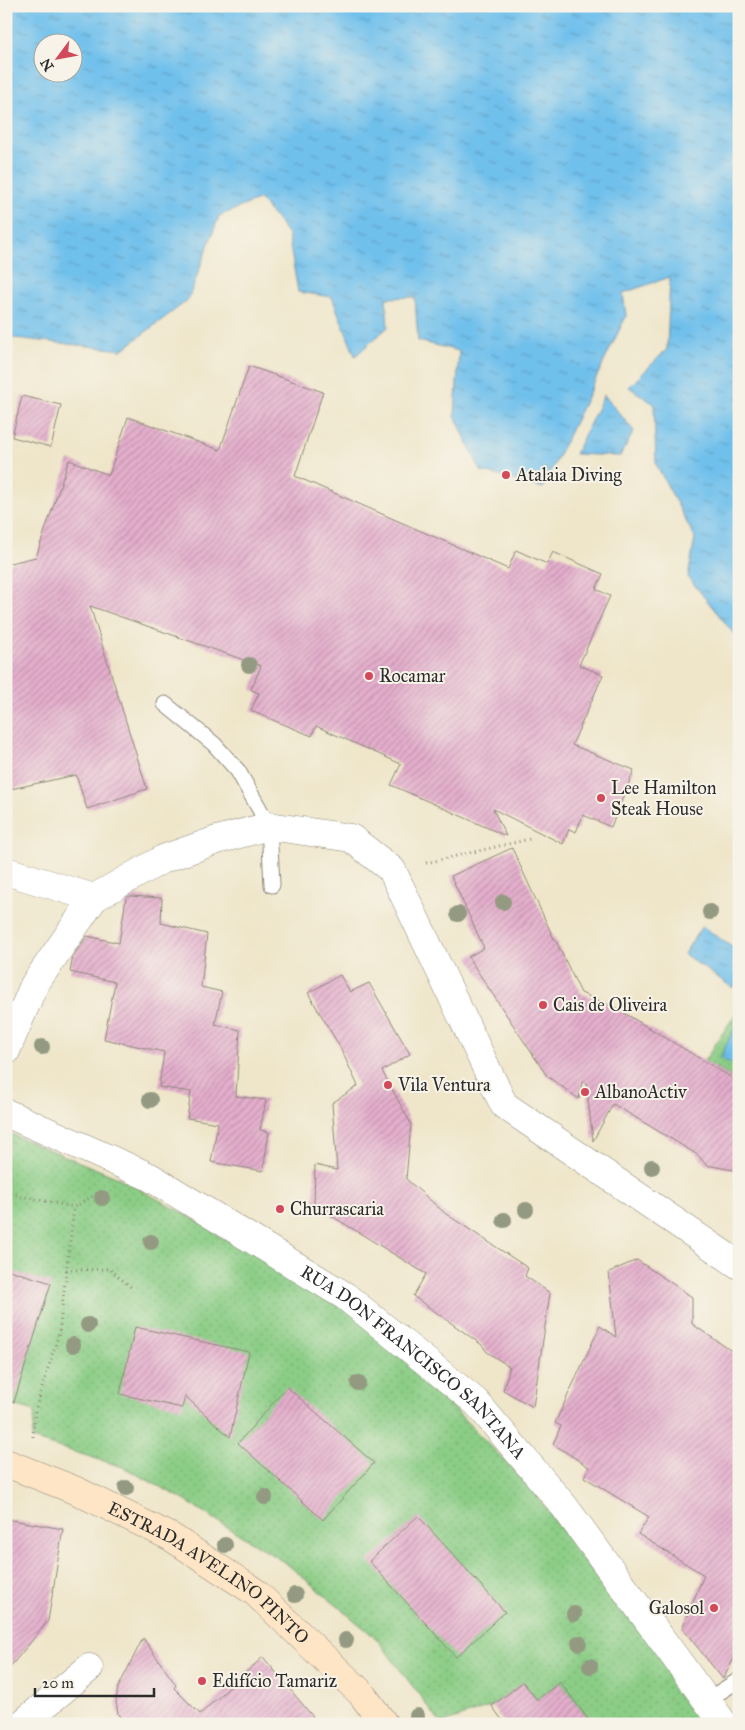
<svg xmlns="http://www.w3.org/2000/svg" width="745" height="1730" font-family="'IM FELL Great Primer',serif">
	<defs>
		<pattern id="garden-dots" width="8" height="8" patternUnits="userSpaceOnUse" patternTransform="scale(1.25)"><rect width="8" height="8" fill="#8bcd86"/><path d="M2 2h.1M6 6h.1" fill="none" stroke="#78b074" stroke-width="1.8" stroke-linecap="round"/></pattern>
		<pattern id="water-ripples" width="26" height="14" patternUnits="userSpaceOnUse" patternTransform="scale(1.25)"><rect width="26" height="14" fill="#70c0ec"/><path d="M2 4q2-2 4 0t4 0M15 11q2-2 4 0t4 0" fill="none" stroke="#5c9cbf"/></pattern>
		<pattern id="building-hatch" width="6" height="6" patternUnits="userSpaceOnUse" patternTransform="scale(1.25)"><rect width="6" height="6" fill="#e5afcd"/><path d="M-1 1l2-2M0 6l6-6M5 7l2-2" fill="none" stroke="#ba8fa7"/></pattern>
	</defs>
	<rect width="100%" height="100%" fill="#f7f3e8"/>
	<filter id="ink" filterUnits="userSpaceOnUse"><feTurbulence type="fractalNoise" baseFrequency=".02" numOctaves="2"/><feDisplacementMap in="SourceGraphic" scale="10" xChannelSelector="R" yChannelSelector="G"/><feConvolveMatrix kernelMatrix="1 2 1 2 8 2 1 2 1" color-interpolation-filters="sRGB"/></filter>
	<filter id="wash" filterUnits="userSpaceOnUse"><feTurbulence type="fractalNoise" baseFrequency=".0096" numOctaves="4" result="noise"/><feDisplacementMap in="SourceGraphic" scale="20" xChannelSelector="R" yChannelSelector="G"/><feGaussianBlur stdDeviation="1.12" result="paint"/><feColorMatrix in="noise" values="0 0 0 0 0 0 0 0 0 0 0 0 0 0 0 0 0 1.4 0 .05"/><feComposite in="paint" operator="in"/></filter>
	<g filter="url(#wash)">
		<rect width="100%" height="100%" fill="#efe6ca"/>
		<!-- garden -->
		<path fill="url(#garden-dots)" stroke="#5b7c58" d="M 739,1009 L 739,1082 L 704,1061 Z
			M 6,1132 L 121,1179 L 351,1305 L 528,1484 L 583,1558 L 686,1689 L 709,1724 L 592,1724 L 560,1682 L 537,1700 L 523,1682 L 492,1706 L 441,1724 L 377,1639 L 287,1564 L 181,1498 L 123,1467 L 32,1439 L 35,1411 L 6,1403 Z"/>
		<!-- water -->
		<path fill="url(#water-ripples)" stroke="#4e768c" fill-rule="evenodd" d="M 6,6 L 739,6 L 739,640 L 688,577 L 695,538 L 656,464 L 654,404 L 629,387 L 667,349 L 670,277 L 623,293 L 626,316 L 543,488 L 481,471 L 455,416 L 459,351 L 418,341 L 415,297 L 386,298 L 388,327 L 355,356 L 332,297 L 298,292 L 288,234 L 260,199 L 219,216 L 188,300 L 122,350 L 6,337 ZM 42,42 L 72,42 L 72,72 L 42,72 Z
			M 604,395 L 634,431 L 620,456 L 575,454 Z
			M 702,926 L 739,952 L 739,980 L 733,988 L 684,954 Z
			M 739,1019 L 739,1067 L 720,1058 Z"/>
		<g id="blocks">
			<!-- building -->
			<path fill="url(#building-hatch)" d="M 249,366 L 323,392 L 295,476 L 508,569 L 516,550 L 547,564 L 553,552 L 603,574 L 596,589 L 610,596 L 579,665 L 603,675 L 572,745 L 634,770 L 611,827 L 583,815 L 576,832 L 569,829 L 563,844 L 493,809 L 506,836 L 391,785 L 401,764 L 316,726 L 312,736 L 251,711 L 259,693 L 251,690 L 261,666 L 90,606 L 147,789 L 87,809 L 76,775 L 6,790 L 6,564 L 36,557 L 69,460 L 109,475 L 128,417 L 220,450 Z
				M 22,396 L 61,405 L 51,447 L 12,437 Z
				M 512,848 L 554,939 L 555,939 L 581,993 L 616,1008 L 739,1082 L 739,1171 L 706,1165 L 698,1155 L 613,1104 L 593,1141 L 586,1082 L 582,1082 L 579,1099 L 547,1076 L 468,957 L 484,948 L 451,876 Z
				M 130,896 L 162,898 L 161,923 L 207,934 L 201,987 L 222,992 L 215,1024 L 240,1030 L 236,1096 L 266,1100 L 260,1130 L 269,1132 L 263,1171 L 211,1162 L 218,1123 L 187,1118 L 191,1092 L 159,1087 L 164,1052 L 104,1039 L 115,982 L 70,972 L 73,956 L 87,936 L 119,943 L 126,898 Z
				M 340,975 L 350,992 L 369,983 L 410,1054 L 382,1071 L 411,1124 L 406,1179 L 446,1214 L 528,1268 L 525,1276 L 550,1293 L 533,1407 L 503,1390 L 510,1367 L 487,1352 L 482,1345 L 413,1296 L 426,1274 L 314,1205 L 315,1165 L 337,1170 L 332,1103 L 358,1086 L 340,1047 L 308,993 Z
				M 637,1260 L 692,1297 L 692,1324 L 739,1356 L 739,1649 L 723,1679 L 682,1628 L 704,1575 L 638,1534 L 649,1517 L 584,1477 L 589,1467 L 553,1444 L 561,1426 L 555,1423 L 600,1326 L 616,1337 L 609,1272 Z
				M 6,1269 L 51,1283 L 14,1402 L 6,1401 Z
				M 135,1327 L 249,1352 L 230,1437 L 185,1396 L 182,1408 L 120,1394 Z
				M 287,1387 L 374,1463 L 323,1520 L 238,1443 Z
				M 418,1516 L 505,1612 L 456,1657 L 369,1561 Z
				M 6,1519 L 63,1529 L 48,1621 L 6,1672 Z
				M 143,1638 L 176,1685 L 174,1688 L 200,1714 L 263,1657 L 319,1724 L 124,1724 L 118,1714 L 116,1701 L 118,1688 Z
				M 523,1682 L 537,1700 L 560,1682 L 592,1724 L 505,1724 L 492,1706 Z"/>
		</g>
	</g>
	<g filter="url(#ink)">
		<use href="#blocks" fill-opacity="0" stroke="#8d887a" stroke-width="1"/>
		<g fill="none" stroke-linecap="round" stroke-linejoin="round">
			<defs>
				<path id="lane" d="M 165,704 L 214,744 L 238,771 L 269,826 L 272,885
					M 707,1700 L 739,1680"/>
				<g id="street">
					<path d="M 6,871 L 94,898"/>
					<path d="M 6,1051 L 34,985 L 94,898 L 163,859 L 217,840 L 269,826 L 351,838 L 392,870 L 504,1105 L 739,1265"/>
					<path id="s1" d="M 6,1113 L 150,1177 L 345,1296 L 476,1402 L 564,1506 L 724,1724"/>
					<path d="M 22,1724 L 89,1668"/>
				</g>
				<g id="secondary">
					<path id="s2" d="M 6,1463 L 77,1491 L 171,1537 L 255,1592 L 361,1693 L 384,1724"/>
				</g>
			</defs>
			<!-- lane casing -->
			<use href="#lane" stroke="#8d887a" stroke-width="17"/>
			<!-- street casing -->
			<use href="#street" stroke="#8d887a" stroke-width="29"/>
			<!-- secondary casing -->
			<use href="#secondary" stroke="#8d887a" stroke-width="29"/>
			<!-- path -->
			<path stroke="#8d887a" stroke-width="3" stroke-dasharray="1 4" stroke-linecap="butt" d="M 426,863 L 530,839
				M 6,1193 L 74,1207 L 98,1193
				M 66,1270 L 109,1269 L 131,1287
				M 33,1437 L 35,1411 L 59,1333 L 74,1207"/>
			<!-- lane -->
			<use href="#lane" stroke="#fff" stroke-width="15"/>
			<!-- street -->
			<use href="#street" stroke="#fff" stroke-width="28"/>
			<!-- secondary -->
			<use href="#secondary" stroke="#fde5c5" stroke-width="28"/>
		</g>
		<!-- trees -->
		<g fill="#939a81">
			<circle cx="249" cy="665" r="8"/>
			<circle cx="503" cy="902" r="8"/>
			<circle cx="710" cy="912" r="8"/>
			<circle cx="458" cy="914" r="8"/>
			<circle cx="42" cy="1047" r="8"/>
			<circle cx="150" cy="1100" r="8"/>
			<circle cx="652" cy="1167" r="8"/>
			<circle cx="102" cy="1198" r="8"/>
			<circle cx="526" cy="1210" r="8"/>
			<circle cx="504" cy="1220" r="8"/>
			<circle cx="151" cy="1242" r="8"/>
			<circle cx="88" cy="1325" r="8"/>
			<circle cx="73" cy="1345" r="8"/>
			<circle cx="358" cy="1383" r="8"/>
			<circle cx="126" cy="1488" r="8"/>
			<circle cx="265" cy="1497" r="8"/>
			<circle cx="225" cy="1545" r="8"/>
			<circle cx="295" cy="1595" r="8"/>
			<circle cx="574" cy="1614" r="8"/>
			<circle cx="346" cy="1640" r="8"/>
			<circle cx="579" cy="1643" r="8"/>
			<circle cx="590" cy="1666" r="8"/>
			<circle cx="417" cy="1716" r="8"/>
		</g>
	</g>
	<!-- markers -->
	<g fill="#d1495b" stroke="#f7f3e8" stroke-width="2">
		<circle cx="506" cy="475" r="5"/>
		<circle cx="369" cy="676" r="5"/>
		<circle cx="601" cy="798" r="5"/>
		<circle cx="543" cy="1005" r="5"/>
		<circle cx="388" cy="1085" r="5"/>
		<circle cx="585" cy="1092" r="5"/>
		<circle cx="280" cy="1209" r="5"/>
		<circle cx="714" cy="1608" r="5"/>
		<circle cx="202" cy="1681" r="5"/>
	</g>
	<g text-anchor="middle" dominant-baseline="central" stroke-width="4" stroke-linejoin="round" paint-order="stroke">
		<!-- poi labels -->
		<g font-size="18" fill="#2b2b2b" stroke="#f7f3e8" text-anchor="start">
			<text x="516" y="475">Atalaia Diving</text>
			<text x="379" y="676">Rocamar</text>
			<text x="611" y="788">Lee Hamilton<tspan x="611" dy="21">Steak House</tspan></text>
			<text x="553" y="1005">Cais de Oliveira</text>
			<text x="398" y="1085">Vila Ventura</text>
			<text x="595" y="1092">AlbanoActiv</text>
			<text x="290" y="1209">Churrascaria</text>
			<text x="704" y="1608" text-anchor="end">Galosol</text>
			<text x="212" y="1681">Edifício Tamariz</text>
		</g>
		<!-- street labels -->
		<g font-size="18" fill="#2b2b2b" stroke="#f7f3e8">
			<text stroke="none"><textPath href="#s1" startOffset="481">RUA DON FRANCISCO SANTANA</textPath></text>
			<text stroke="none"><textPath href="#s2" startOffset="232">ESTRADA AVELINO PINTO</textPath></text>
		</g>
	</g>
	<!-- margin -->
	<rect width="745" height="1730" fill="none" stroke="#f7f3e8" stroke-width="25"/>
	<!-- north arrow -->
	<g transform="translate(58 58) rotate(238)"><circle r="24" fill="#f7f3e8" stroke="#a5a39c"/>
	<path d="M0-4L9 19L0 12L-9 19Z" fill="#d1495b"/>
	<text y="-8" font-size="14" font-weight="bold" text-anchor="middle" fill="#2b2b2b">N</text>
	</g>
	<!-- scale -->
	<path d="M35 1688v8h119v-8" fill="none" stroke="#2b2b2b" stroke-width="2.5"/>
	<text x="42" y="1688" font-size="15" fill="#2b2b2b" stroke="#f7f3e8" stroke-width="4" paint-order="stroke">20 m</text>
</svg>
